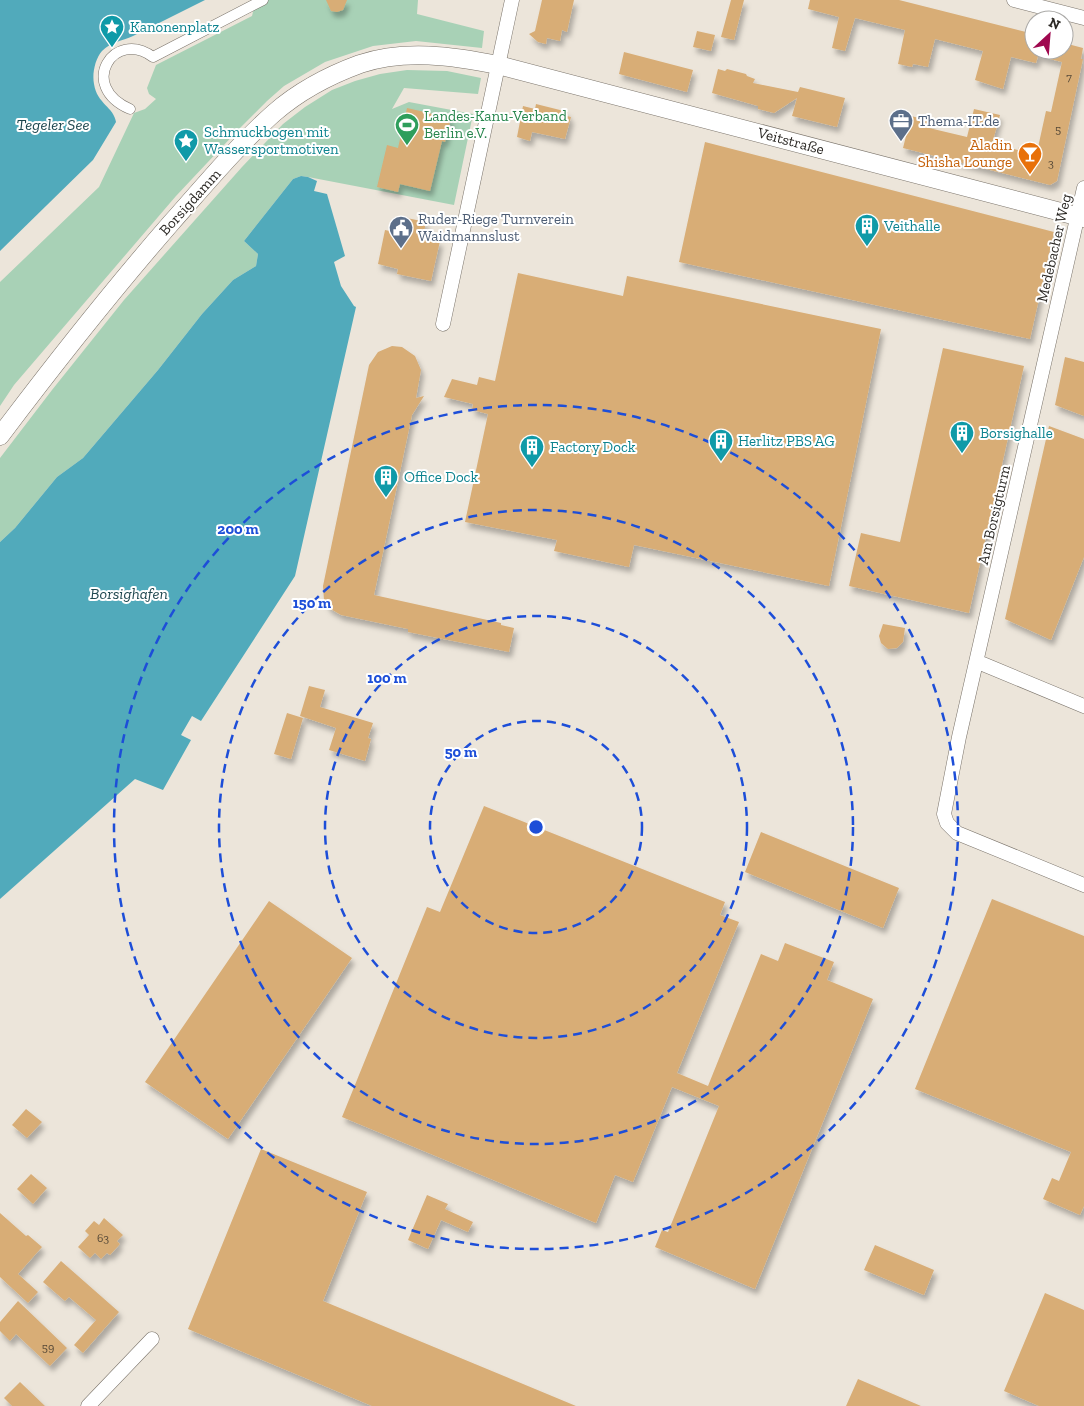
<svg xmlns="http://www.w3.org/2000/svg" width="1084" height="1406" font-family="'Zilla Slab',serif">
	<defs>
		<filter id="shadow"><feDropShadow dx="3" dy="5.5" stdDeviation="2.5" flood-color="#0004"/></filter>
	</defs>
	<rect width="100%" height="100%" fill="#ece5da"/>
	<!-- green -->
	<path fill="#a8d1b6" d="M 256,0 L 418,0 L 417,14 L 484,31 L 482,48 L 416,41 L 373,46 L 325,62 L 284,86 L 267,101 L 239,129 L 176,196 L 14,385 L 0,406 L 0,282 L 99,187 L 134,113 L 145,109 L 156,99 L 149,94 L 147,88 L 156,65 L 252,16 Z
		M 407,70 L 447,71 L 481,78 L 478,94 L 404,88 L 392,109 L 409,102 L 473,114 L 454,205 L 308,177 L 301,176 L 293,179 L 244,241 L 258,254 L 256,266 L 233,280 L 202,314 L 158,370 L 83,458 L 57,477 L 15,528 L 0,542 L 0,458 L 52,390 L 124,300 L 242,167 L 283,124 L 305,107 L 332,90 L 355,81 L 380,74 Z"/>
	<!-- water -->
	<path fill="#51aabb" d="M 0,0 L 205,0 C 181,12 157,24 133,36 C 122,41 111,42 102,51 C 95,59 92,74 94,84 C 97,104 114,107 116,122 L 93,160 L 0,251 Z
		M 301,176 L 308,177 L 317,181 L 314,191 L 327,194 L 345,256 L 334,262 L 341,286 L 354,306 L 356,307 L 295,576 L 201,721 L 192,716 L 181,735 L 191,740 L 163,790 L 135,779 L 0,899 L 0,542 L 15,528 L 57,477 L 83,458 L 158,370 L 202,314 L 233,280 L 256,266 L 258,254 L 244,241 L 293,179 Z"/>
	<!-- building -->
	<path fill="#d8ad76" filter="url(#shadow)" d="M 326,0 L 347,0 L 343,10 L 337,12 L 331,11 Z
		M 542,0 L 574,0 L 567,32 L 562,30 L 560,41 L 547,38 L 546,44 L 538,42 L 529,34 L 535,31 Z
		M 731,0 L 744,0 L 734,40 L 721,37 Z
		M 810,0 L 899,0 L 1034,34 L 1034,50 L 1064,50 L 1064,43 L 1083,48 L 1081,59 L 1083,59 L 1057,181 L 1050,185 L 903,148 L 911,116 L 931,121 L 929,128 L 967,137 L 974,109 L 1000,115 L 992,144 L 1018,150 L 1019,147 L 1037,152 L 1046,111 L 1051,112 L 1062,62 L 1038,56 L 1036,63 L 1011,57 L 1003,89 L 975,80 L 983,51 L 935,39 L 928,67 L 913,64 L 912,67 L 898,64 L 905,30 L 855,18 L 845,51 L 832,48 L 839,17 L 808,9 Z
		M 697,31 L 715,35 L 711,51 L 693,47 Z
		M 624,52 L 693,70 L 687,92 L 619,74 Z
		M 718,69 L 725,71 L 727,69 L 746,74 L 747,76 L 755,79 L 753,83 L 798,92 L 800,87 L 845,98 L 837,127 L 792,116 L 797,98 L 774,113 L 758,109 L 758,106 L 712,93 Z
		M 536,104 L 568,112 L 567,116 L 571,117 L 565,139 L 532,132 L 530,141 L 517,137 L 523,106 L 535,109 Z
		M 407,108 L 451,118 L 445,142 L 442,141 L 430,191 L 400,184 L 398,192 L 377,187 L 387,145 L 398,148 Z
		M 705,142 L 1054,232 L 1030,339 L 679,262 Z
		M 402,217 L 426,222 L 423,237 L 440,241 L 431,281 L 397,274 L 398,269 L 378,264 L 385,230 L 399,233 Z
		M 518,273 L 623,296 L 627,276 L 881,329 L 829,586 L 634,545 L 629,567 L 554,551 L 557,540 L 465,522 L 488,414 L 472,410 L 473,404 L 444,397 L 452,379 L 477,385 L 479,377 L 495,381 Z
		M 392,346 L 402,347 L 415,356 L 421,370 L 416,398 L 424,396 L 412,415 L 374,595 L 501,623 L 501,625 L 514,628 L 509,652 L 408,632 L 408,629 L 341,615 L 329,608 L 324,600 L 323,586 L 369,365 L 378,352 Z
		M 943,348 L 1024,366 L 969,613 L 849,586 L 861,533 L 900,542 Z
		M 1065,357 L 1084,362 L 1084,416 L 1055,405 Z
		M 1049,426 L 1084,439 L 1084,557 L 1051,640 L 1005,619 Z
		M 883,624 L 905,628 L 903,642 L 897,648 L 888,649 L 881,643 L 879,636 Z
		M 309,686 L 325,690 L 320,707 L 373,723 L 368,738 L 371,739 L 365,761 L 329,750 L 336,728 L 300,716 Z
		M 287,713 L 303,718 L 291,759 L 274,754 Z
		M 484,806 L 725,902 L 720,915 L 739,922 L 677,1073 L 708,1086 L 761,954 L 778,961 L 785,943 L 834,962 L 827,980 L 873,999 L 755,1289 L 655,1247 L 662,1230 L 668,1232 L 719,1106 L 672,1087 L 633,1182 L 615,1175 L 596,1223 L 342,1117 L 427,907 L 440,912 Z
		M 761,832 L 899,888 L 883,928 L 745,872 Z
		M 992,899 L 1084,936 L 1084,1206 L 1080,1215 L 1043,1199 L 1052,1178 L 1059,1181 L 1071,1152 L 915,1089 Z
		M 269,901 L 352,958 L 228,1139 L 145,1082 Z
		M 26,1109 L 42,1122 L 27,1138 L 12,1125 Z
		M 261,1149 L 367,1192 L 323,1301 L 576,1406 L 372,1406 L 188,1329 Z
		M 31,1174 L 47,1188 L 33,1204 L 17,1189 Z
		M 427,1195 L 448,1204 L 445,1209 L 473,1222 L 468,1232 L 441,1220 L 428,1249 L 408,1240 Z
		M 0,1213 L 26,1236 L 28,1235 L 42,1247 L 18,1274 L 38,1292 L 28,1303 L 0,1277 Z
		M 104,1218 L 123,1235 L 117,1241 L 120,1244 L 110,1255 L 107,1253 L 101,1259 L 95,1253 L 90,1258 L 78,1247 L 89,1235 L 85,1231 L 94,1221 L 99,1225 Z
		M 875,1245 L 934,1270 L 924,1295 L 864,1270 Z
		M 61,1261 L 119,1312 L 83,1353 L 74,1345 L 96,1320 L 69,1297 L 65,1301 L 43,1282 Z
		M 1045,1293 L 1084,1310 L 1084,1406 L 1039,1406 L 1004,1391 Z
		M 18,1301 L 67,1348 L 50,1366 L 16,1334 L 10,1341 L 0,1331 L 0,1322 Z
		M 858,1379 L 921,1406 L 846,1406 Z
		M 20,1382 L 45,1406 L 12,1406 L 4,1398 Z"/>
	<g fill="none" stroke-linecap="round" stroke-linejoin="round">
		<defs>
			<path id="pedestrian" d="M 130,109 C 77,86 114,28 153,57 L 263,0"/>
			<path id="minor" d="M 1014,0 L 1084,18
				M 1084,188 L 959,737 L 944,814 L 947,823 L 957,833 L 1084,885
				M 443,324 L 512,0
				M 978,662 L 1084,706
				M 88,1406 L 152,1339"/>
			<path id="tertiary" d="M 0,436 C 55,363 111,292 171,223 C 203,187 238,145 274,113 C 298,92 330,75 360,64 C 405,49 453,56 498,65 L 1084,218"/>
		</defs>
		<!-- pedestrian casing -->
		<use href="#pedestrian" stroke="#7a736a" stroke-width="11"/>
		<!-- minor casing -->
		<use href="#minor" stroke="#7a736a" stroke-width="15"/>
		<!-- tertiary casing -->
		<use href="#tertiary" stroke="#7a736a" stroke-width="19"/>
		<!-- pedestrian -->
		<use href="#pedestrian" stroke="#fff" stroke-width="10"/>
		<!-- minor -->
		<use href="#minor" stroke="#fff" stroke-width="14"/>
		<!-- tertiary -->
		<use href="#tertiary" stroke="#fff" stroke-width="18"/>
	</g>
	<!-- distance rings -->
	<g fill="none" stroke="#1d4ed8" stroke-width="2.5" stroke-dasharray="9 6">
		<circle cx="536" cy="827" r="106"/>
		<circle cx="536" cy="827" r="211"/>
		<circle cx="536" cy="827" r="317"/>
		<circle cx="536" cy="827" r="422"/>
	</g>
	<!-- icons -->
	<defs>
		<symbol id="sight-pin" viewBox="-11 -11 22 30"><path d="M0 17L-7.5 6A9.5 9.5 0 1 1 7.5 6Z" fill="#0f9aa8" stroke="#fff"/><path d="M0-6L1.8-2.2L6-1.7L2.9 1.2L3.7 5.4L0 3.3L-3.7 5.4L-2.9 1.2L-6-1.7L-1.8-2.2Z" fill="#fff"/></symbol>
		<symbol id="office-pin" viewBox="-11 -11 22 30"><path d="M0 17L-7.5 6A9.5 9.5 0 1 1 7.5 6Z" fill="#5c6f8a" stroke="#fff"/><path d="M-6-3h4V-5.5h4V-3h4V5H-6ZM-1-4.5V-3h2v-1.5ZM-6 0V1H6V0Z" fill="#fff"/></symbol>
		<symbol id="stadium-pin" viewBox="-11 -11 22 30"><path d="M0 17L-7.5 6A9.5 9.5 0 1 1 7.5 6Z" fill="#2e9e5b" stroke="#fff"/><path d="M0-5a6.5 5 0 1 0 0 10a6.5 5 0 1 0 0-10ZM-3.5-1.8h7v3.6h-7Z" fill="#fff"/></symbol>
		<symbol id="bar-pin" viewBox="-11 -11 22 30"><path d="M0 17L-7.5 6A9.5 9.5 0 1 1 7.5 6Z" fill="#e8710a" stroke="#fff"/><path d="M-6-5H6L.8 .8V4.5H3.5V6h-7V4.5H-.8V.8Z" fill="#fff"/></symbol>
		<symbol id="building-pin" viewBox="-11 -11 22 30"><path d="M0 17L-7.5 6A9.5 9.5 0 1 1 7.5 6Z" fill="#0f9aa8" stroke="#fff"/><path d="M-4-6H4V6H1V3H-1V6H-4ZM-2.5-4.3h1.7v1.8h-1.7ZM.8-4.3h1.7v1.8H.8ZM-2.5-1h1.7V.8h-1.7ZM.8-1h1.7V.8H.8Z" fill="#fff"/></symbol>
		<symbol id="civic-pin" viewBox="-11 -11 22 30"><path d="M0 17L-7.5 6A9.5 9.5 0 1 1 7.5 6Z" fill="#5c6f8a" stroke="#fff"/><path d="M-.6-6.5H3V-4.5H.6V-3L4-1V1h2V6H-6V1h2V-1L-.6-3ZM-1.2 2.5V6h2.4V2.5Z" fill="#fff"/></symbol>
	</defs>
	<g fill-rule="evenodd">
		<use href="#sight-pin" x="98" y="13" width="28" height="38"/>
		<use href="#office-pin" x="887" y="107" width="28" height="38"/>
		<use href="#stadium-pin" x="393" y="111" width="28" height="38"/>
		<use href="#sight-pin" x="172" y="127" width="28" height="38"/>
		<use href="#bar-pin" x="1016" y="140" width="28" height="38"/>
		<use href="#building-pin" x="853" y="212" width="28" height="38"/>
		<use href="#civic-pin" x="387" y="214" width="28" height="38"/>
		<use href="#building-pin" x="948" y="419" width="28" height="38"/>
		<use href="#building-pin" x="707" y="427" width="28" height="38"/>
		<use href="#building-pin" x="518" y="433" width="28" height="38"/>
		<use href="#building-pin" x="372" y="463" width="28" height="38"/>
	</g>
	<g text-anchor="middle" dominant-baseline="central" stroke-width="4" stroke-linejoin="round" paint-order="stroke">
		<!-- number labels -->
		<g font-size="12" fill="#564938">
			<text x="1069" y="77">7</text>
			<text x="1058" y="129">5</text>
			<text x="1051" y="163">3</text>
			<text x="103" y="1238">63</text>
			<text x="48" y="1347">59</text>
		</g>
		<!-- culture labels -->
		<g font-size="15" fill="#0d838f" stroke="#fff" text-anchor="start">
			<text x="130" y="27">Kanonenplatz</text>
			<text x="204" y="132">Schmuckbogen mit<tspan x="204" dy="17">Wassersportmotiven</tspan></text>
			<text x="884" y="226">Veithalle</text>
			<text x="980" y="433">Borsighalle</text>
			<text x="738" y="441">Herlitz PBS AG</text>
			<text x="550" y="447">Factory Dock</text>
			<text x="404" y="477">Office Dock</text>
		</g>
		<!-- leisure labels -->
		<g font-size="15" fill="#27864d" stroke="#fff" text-anchor="start">
			<text x="424" y="116">Landes-Kanu-Verband<tspan x="424" dy="17">Berlin e.V.</tspan></text>
		</g>
		<!-- service labels -->
		<g font-size="15" fill="#4e5e75" stroke="#fff" text-anchor="start">
			<text x="918" y="121">Thema-IT.de</text>
			<text x="418" y="219">Ruder-Riege Turnverein<tspan x="418" dy="17">Waidmannslust</tspan></text>
		</g>
		<!-- street labels -->
		<g font-size="15" fill="#2b2824" stroke="#fff">
			<text transform="translate(791 141) rotate(15)">Veitstraße</text>
			<text transform="translate(190 202) rotate(-48)">Borsigdamm</text>
			<text transform="translate(1054 248) rotate(-77)">Medebacher Weg</text>
			<text transform="translate(994 515) rotate(-77)">Am Borsigturm</text>
		</g>
		<!-- food labels -->
		<g font-size="15" fill="#c56008" stroke="#fff" text-anchor="end">
			<text x="1012" y="145">Aladin<tspan x="1012" dy="17">Shisha Lounge</tspan></text>
		</g>
		<!-- water labels -->
		<g font-size="16" font-style="italic" fill="#1e474f" stroke="#fff">
			<text x="53" y="124">Tegeler See</text>
			<text x="129" y="593">Borsighafen</text>
		</g>
	</g>
	<circle cx="536" cy="827" r="8" fill="#1d4ed8" stroke="#fff" stroke-width="2.5"/>
	<g font-size="15" text-anchor="middle" font-weight="bold" fill="#1d4ed8" stroke="#fff" stroke-width="4" stroke-linejoin="round" paint-order="stroke">
		<text x="238" y="534">200 m</text>
		<text x="312" y="608">150 m</text>
		<text x="387" y="683">100 m</text>
		<text x="461" y="757">50 m</text>
	</g>
	<!-- north arrow -->
	<g transform="translate(1049 35) rotate(26)"><circle r="24" fill="#ffffff" stroke="#aaa9a7"/>
	<path d="M0-4L9 19L0 12L-9 19Z" fill="#9f084f"/>
	<text y="-8" font-size="14" font-weight="bold" text-anchor="middle" fill="#2b2824">N</text>
	</g>
</svg>
